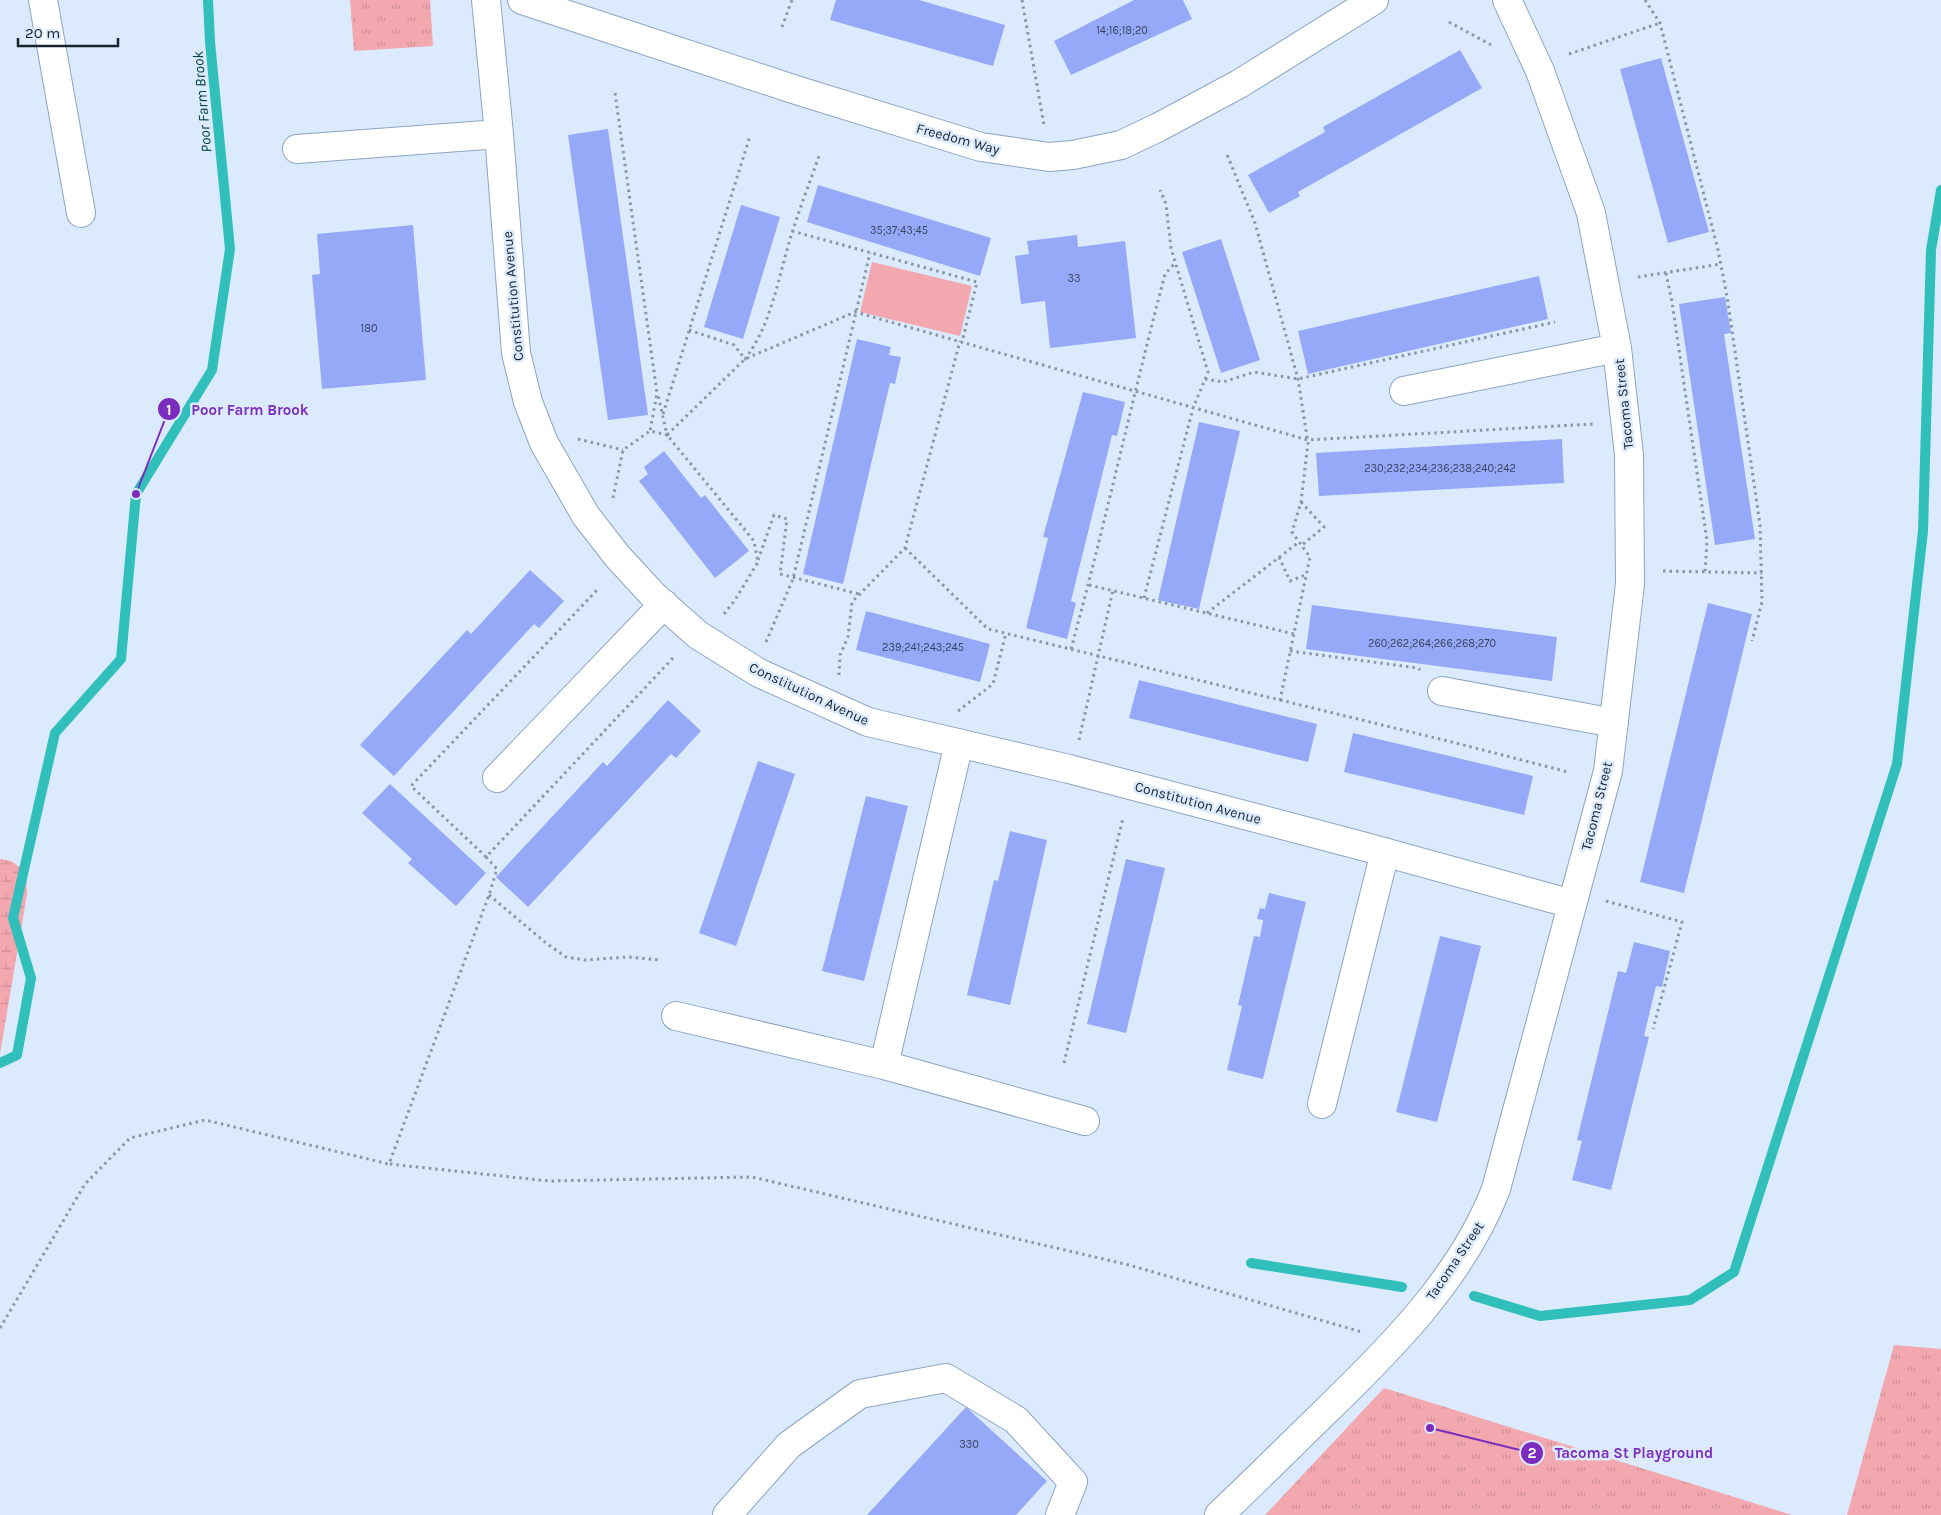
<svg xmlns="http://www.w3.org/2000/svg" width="1941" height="1515" font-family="Karla,sans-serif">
	<defs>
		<pattern id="wetland-marsh" width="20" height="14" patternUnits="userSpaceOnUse" patternTransform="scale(1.25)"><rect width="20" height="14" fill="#f3a7af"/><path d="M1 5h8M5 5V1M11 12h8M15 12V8" fill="none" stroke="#d08f97"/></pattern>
		<pattern id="park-tufts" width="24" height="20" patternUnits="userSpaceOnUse" patternTransform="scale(1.25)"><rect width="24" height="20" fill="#f3a7af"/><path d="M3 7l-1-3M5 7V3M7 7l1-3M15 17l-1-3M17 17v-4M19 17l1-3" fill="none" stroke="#d08f97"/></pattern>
	</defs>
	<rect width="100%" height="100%" fill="#dbebfd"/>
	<!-- grass -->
	<path fill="#f3a7af" d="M 872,262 L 972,286 L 960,336 L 860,312 Z"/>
	<!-- wetland -->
	<path fill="url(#wetland-marsh)" d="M 0,859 L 11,861 L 26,872 L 27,894 L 0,1054 Z"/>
	<!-- park -->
	<path fill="url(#park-tufts)" d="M 350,0 L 430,0 L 433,46 L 354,51 Z
		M 1894,1345 L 1941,1349 L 1941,1515 L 1847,1515 Z
		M 1384,1388 L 1792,1515 L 1265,1515 Z"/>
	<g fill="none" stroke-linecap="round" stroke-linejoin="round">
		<!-- stream -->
		<path stroke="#30bfbb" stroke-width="10" d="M 0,1063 L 17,1055 L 31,978 L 13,918 L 55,733 L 121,659 L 136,494 L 212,370 L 230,249 L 210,42 L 208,0
			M 1251,1263 L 1402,1287
			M 1474,1296 L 1540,1316 L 1690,1300 L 1734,1272 L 1897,764 L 1923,531 L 1931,250 L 1941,190"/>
	</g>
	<!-- building -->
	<path fill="#95a9f8" d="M 836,0 L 919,0 L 1005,25 L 993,66 L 830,20 Z
		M 1134,0 L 1183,0 L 1192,19 L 1071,75 L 1054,41 Z
		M 1460,50 L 1482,88 L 1298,192 L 1300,196 L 1269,213 L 1248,175 L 1325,132 L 1323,127 Z
		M 1661,58 L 1709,232 L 1668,243 L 1620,69 Z
		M 608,129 L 648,415 L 608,420 L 568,135 Z
		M 818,185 L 991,238 L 980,276 L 807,222 Z
		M 741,205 L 780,217 L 743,339 L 704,327 Z
		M 413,225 L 426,380 L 322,389 L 312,275 L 320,274 L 317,234 Z
		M 1077,235 L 1078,247 L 1125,241 L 1136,338 L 1050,348 L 1045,301 L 1021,304 L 1015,256 L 1029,254 L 1027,241 Z
		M 1221,239 L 1260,360 L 1221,373 L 1182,252 Z
		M 1539,276 L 1548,319 L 1308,374 L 1298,331 Z
		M 1725,297 L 1731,333 L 1724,334 L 1755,539 L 1715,545 L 1679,304 Z
		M 857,339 L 891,347 L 889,355 L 901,357 L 895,384 L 890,383 L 843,584 L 803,574 Z
		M 1083,392 L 1125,402 L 1117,436 L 1112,435 L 1071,601 L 1076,603 L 1067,639 L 1026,628 L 1048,538 L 1043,537 Z
		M 1199,422 L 1240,431 L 1199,609 L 1158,600 Z
		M 1562,439 L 1564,483 L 1319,496 L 1316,453 Z
		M 664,451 L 701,498 L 705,495 L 749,551 L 715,578 L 639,481 L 648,474 L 644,467 Z
		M 530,570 L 564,601 L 539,628 L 534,624 L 394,776 L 360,745 L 467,630 L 471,634 Z
		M 1708,603 L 1752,614 L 1684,893 L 1640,882 Z
		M 1312,605 L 1557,637 L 1552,681 L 1306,649 Z
		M 866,611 L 990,644 L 980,682 L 856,650 Z
		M 1139,680 L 1317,724 L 1308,762 L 1129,718 Z
		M 668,700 L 701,731 L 676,758 L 671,754 L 528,907 L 496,877 L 603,762 L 607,766 Z
		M 1353,733 L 1533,776 L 1524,815 L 1344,772 Z
		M 758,761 L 795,774 L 736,946 L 699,933 Z
		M 390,784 L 486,873 L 456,906 L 408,863 L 412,859 L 362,813 Z
		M 866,796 L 908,806 L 864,981 L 822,971 Z
		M 1010,831 L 1047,840 L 1010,1005 L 967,995 L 994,880 L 998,881 Z
		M 1126,859 L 1165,868 L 1126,1033 L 1087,1024 Z
		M 1269,893 L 1306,902 L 1263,1079 L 1227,1070 L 1242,1006 L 1238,1005 L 1254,936 L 1260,937 L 1263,920 L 1257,919 L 1260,908 L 1265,909 Z
		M 1440,936 L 1481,946 L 1437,1122 L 1396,1112 Z
		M 1634,942 L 1670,951 L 1662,987 L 1656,986 L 1644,1036 L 1649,1037 L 1611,1190 L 1572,1180 L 1582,1141 L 1577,1140 L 1618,971 L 1626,973 Z
		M 966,1407 L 1047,1481 L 1016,1515 L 867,1515 Z"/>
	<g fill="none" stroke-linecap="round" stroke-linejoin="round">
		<defs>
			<path id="minor" d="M 43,0 L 81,213
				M 486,0 L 499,134 L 516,353 L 528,402 L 544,443 L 586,516 L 618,557 L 654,596 L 698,635 L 759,673 L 868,722 L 1069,769 L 1362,846 L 1572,904
				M 522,0 L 796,90 L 981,147 L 1049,157 L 1073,155 L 1121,145 L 1159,127 L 1239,84 L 1374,0
				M 297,149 L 499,134
				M 1404,391 L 1617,348
				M 1442,691 L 1614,723
				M 497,778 L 664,604
				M 676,1016 L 884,1065 L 1085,1121
				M 884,1065 L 959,743
				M 1322,1104 L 1385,852
				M 727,1515 L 789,1445 L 860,1394 L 946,1378 L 1016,1420 L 1073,1482 L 1060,1515
				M 1219,1515 C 1255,1481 1290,1446 1326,1411 C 1392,1347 1462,1277 1496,1189 L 1608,771 L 1630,584 L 1629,455 L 1617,348 L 1591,213 L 1540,71 L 1507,0"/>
		</defs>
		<!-- minor casing -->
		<use href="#minor" stroke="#8ca5c2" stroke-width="30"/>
		<!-- path -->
		<path stroke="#8996a5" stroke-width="3" stroke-dasharray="2.5 4" stroke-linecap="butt" d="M 1022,0 L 1044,125
			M 1645,0 L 1660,23 L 1718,250 L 1727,296 L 1760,525 L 1762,602 L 1752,641
			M 1449,22 L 1493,46
			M 782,27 L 792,0
			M 1569,54 L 1660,23
			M 615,93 L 657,393 L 650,431
			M 792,231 L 977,282 L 962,342
			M 1666,273 L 1672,302 L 1707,541 L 1705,572
			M 1638,277 L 1721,264
			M 689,330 L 734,345 L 745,359 C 773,322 778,276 792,233 C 800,207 810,182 819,156
			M 1205,379 L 1223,382 L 1254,372 L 1298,379 L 1555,322
			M 663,414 L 750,136
			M 578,439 L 623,450
			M 613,498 L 623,450 L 650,431 L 667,435 L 658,395
			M 1301,502 L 1324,527 L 1302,545
			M 905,548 L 988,629 L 1280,700 L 1310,557 L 1292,532 L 1301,502 L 1308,443 L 1298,379 L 1255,223 L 1226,152
			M 1279,557 L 1290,581 L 1305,575
			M 758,560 L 774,515 L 787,519 L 780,574 L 859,594
			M 1663,571 L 1762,573
			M 1089,585 L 1294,634
			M 1144,598 L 1193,408 L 1208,372 L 1171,248 L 1166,204 L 1160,190
			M 1207,613 L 1299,542
			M 724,614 L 735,600 L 758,562 L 754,541 L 667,435 L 745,359 L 855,312 L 1308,440 L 1593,424
			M 766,642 L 793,579 L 870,253
			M 1071,649 C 1105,525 1132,399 1165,274 L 1175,263
			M 1290,651 L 1418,668 L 1420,670
			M 673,658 L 486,857 L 497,869 L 489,895 L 389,1164 L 549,1181 L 752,1177 L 1129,1265 L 1362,1332
			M 839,675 L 840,655 L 848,637 L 852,602 L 905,548 L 960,341
			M 1280,700 L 1456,743 L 1568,772
			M 958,711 L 993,684 L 1006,633
			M 1079,740 L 1113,590
			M 486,857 L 411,786 L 599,588
			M 489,895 L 546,943 L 566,957 L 585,960 L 628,957 L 660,960
			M 1606,901 L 1682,922 L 1653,1029
			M 1064,1063 L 1123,818
			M 0,1328 L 85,1184 L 130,1138 L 205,1120 L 389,1164"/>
		<!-- minor -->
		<use href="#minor" stroke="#fff" stroke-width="28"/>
	</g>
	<g text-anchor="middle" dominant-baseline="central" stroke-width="5" stroke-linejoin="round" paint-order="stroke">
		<!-- number labels -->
		<g font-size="11" fill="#374460">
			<text x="1122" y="30">14;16;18;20</text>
			<text x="899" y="230">35;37;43;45</text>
			<text x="1074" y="278">33</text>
			<text x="369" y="328">180</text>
			<text x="1440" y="468">230;232;234;236;238;240;242</text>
			<text x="1432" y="643">260;262;264;266;268;270</text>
			<text x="923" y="647">239;241;243;245</text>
			<text x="969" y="1444">330</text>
		</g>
		<!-- street labels -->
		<g font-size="14" fill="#18222d" stroke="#dbebfd">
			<text transform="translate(958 139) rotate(15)">Freedom Way</text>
			<text transform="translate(513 296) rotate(-95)">Constitution Avenue</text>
			<text transform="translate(1624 404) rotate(-96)">Tacoma Street</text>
			<text transform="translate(809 694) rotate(25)">Constitution Avenue</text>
			<text transform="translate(1198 803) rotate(15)">Constitution Avenue</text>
			<text transform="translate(1597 806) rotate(-76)">Tacoma Street</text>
			<text transform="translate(1455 1261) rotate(-56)">Tacoma Street</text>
		</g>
		<!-- water labels -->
		<g font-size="15" font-style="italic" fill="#044442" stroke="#dbebfd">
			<text transform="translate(202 102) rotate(-95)">Poor Farm Brook</text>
		</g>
	</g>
	<!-- callouts -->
	<path fill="none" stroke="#7b2cbf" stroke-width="2" d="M136 494L169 409M1430 1428L1532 1453"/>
	<g fill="#7b2cbf" stroke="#dbebfd" stroke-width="2">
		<circle cx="136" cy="494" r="5"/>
		<circle cx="1430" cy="1428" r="5"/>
		<circle cx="169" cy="409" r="12"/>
		<circle cx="1532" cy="1453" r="12"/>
	</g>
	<g font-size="15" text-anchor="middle" font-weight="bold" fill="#fff">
		<text x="169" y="415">1</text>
		<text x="1532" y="1458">2</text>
	</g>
	<g font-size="15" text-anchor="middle" font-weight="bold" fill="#7b2cbf" stroke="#dbebfd" stroke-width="5" stroke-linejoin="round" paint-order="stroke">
		<text x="250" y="415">Poor Farm Brook</text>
		<text x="1634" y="1458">Tacoma St Playground</text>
	</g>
	<!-- scale -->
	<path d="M18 38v8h100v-8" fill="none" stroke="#18222d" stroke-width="2.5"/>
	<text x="25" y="38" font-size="15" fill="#18222d" stroke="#dbebfd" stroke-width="4" paint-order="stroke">20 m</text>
</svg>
